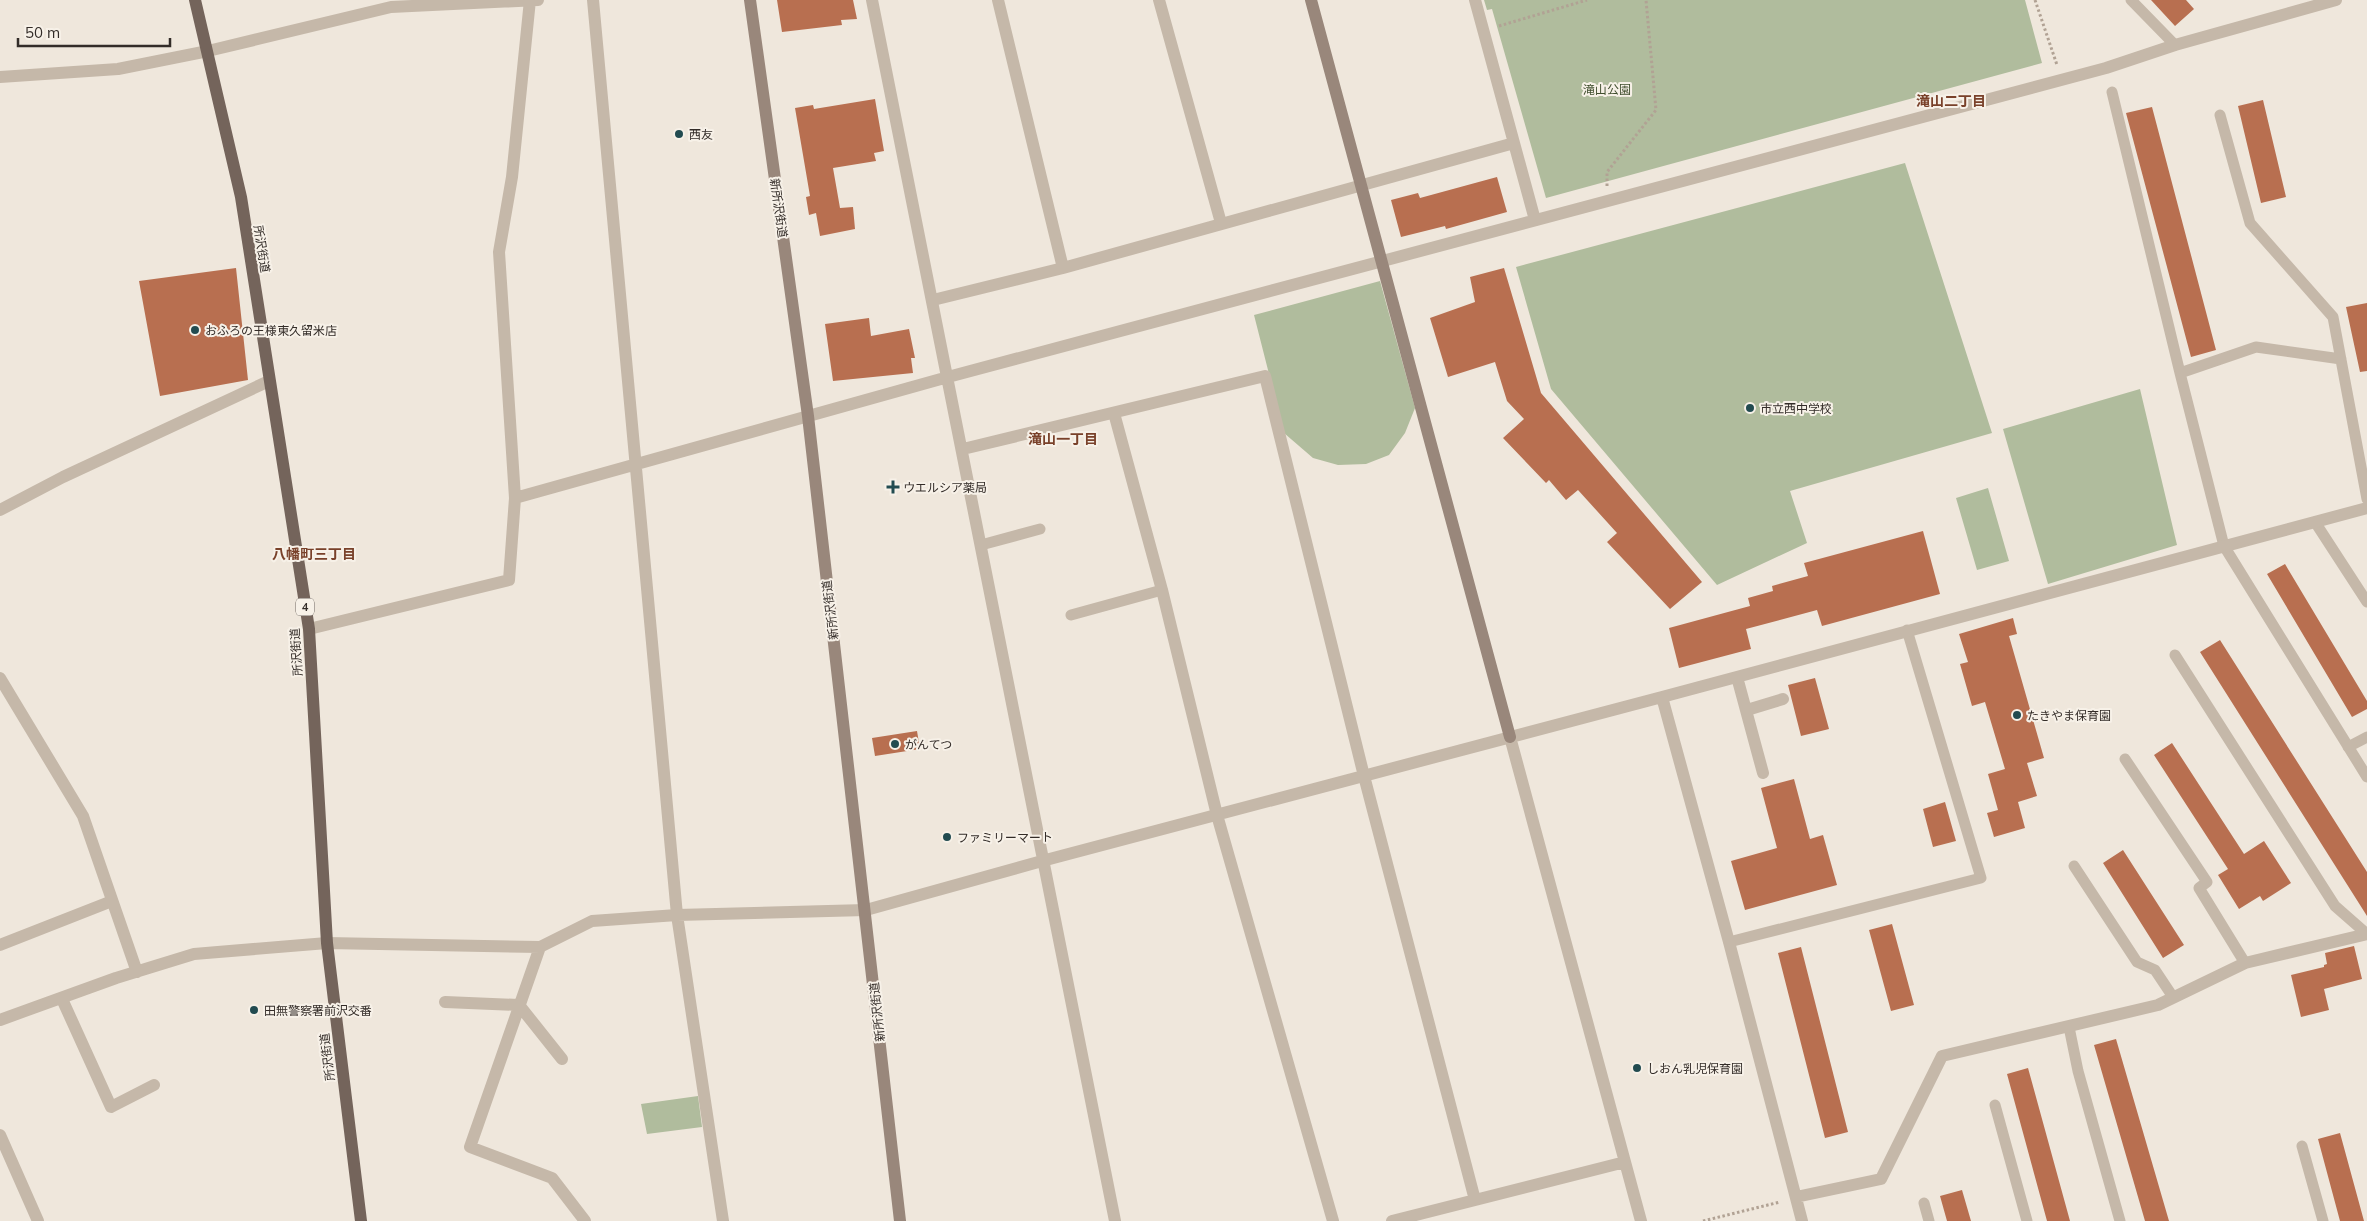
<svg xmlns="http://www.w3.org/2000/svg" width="2367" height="1221" font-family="Mulish,'Noto Sans JP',sans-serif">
	<rect width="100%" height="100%" fill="#efe7dc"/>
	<!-- green -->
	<path fill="#b0bc9d" d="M 1484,0 L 2025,0 L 2042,63 L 1546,198 L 1492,9 L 1487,10 Z
		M 1905,163 L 1992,433 L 1790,491 L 1807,543 L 1717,585 L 1551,389 L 1516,267 Z
		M 1380,281 L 1415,408 L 1405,433 L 1389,455 L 1366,464 L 1338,465 L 1313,458 L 1284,433 L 1254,315 Z
		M 2140,389 L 2177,545 L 2048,584 L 2003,429 Z
		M 1988,488 L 2009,561 L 1977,570 L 1956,498 Z
		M 698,1096 L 702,1127 L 647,1134 L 641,1104 Z"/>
	<!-- building -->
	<path fill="#b86f50" d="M 777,0 L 853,0 L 857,19 L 841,20 L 842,25 L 782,32 Z
		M 2151,0 L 2186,0 L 2194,9 L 2175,26 Z
		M 875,99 L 884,151 L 874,153 L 876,161 L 833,168 L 840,208 L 853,207 L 855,229 L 820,236 L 816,213 L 809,215 L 806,197 L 810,196 L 795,108 L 813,105 L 814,109 Z
		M 2263,100 L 2286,197 L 2261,203 L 2238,106 Z
		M 2152,107 L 2216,350 L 2191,357 L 2126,113 Z
		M 1497,177 L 1507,212 L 1446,229 L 1445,226 L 1401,237 L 1391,200 L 1418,193 L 1420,198 Z
		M 236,268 L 248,380 L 160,396 L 139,281 Z
		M 1504,268 L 1541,393 L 1702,582 L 1670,609 L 1607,542 L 1617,533 L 1578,490 L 1566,500 L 1549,480 L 1546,483 L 1503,438 L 1524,419 L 1507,401 L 1495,362 L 1448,377 L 1430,318 L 1475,302 L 1470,277 Z
		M 2367,303 L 2367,371 L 2360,372 L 2346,307 Z
		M 869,318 L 871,336 L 909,329 L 915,358 L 911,358 L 913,373 L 833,381 L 825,324 Z
		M 1923,531 L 1940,594 L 1822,626 L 1817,610 L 1746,629 L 1751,649 L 1679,668 L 1669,628 L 1750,606 L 1748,598 L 1773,591 L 1772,586 L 1808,576 L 1804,563 Z
		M 2285,564 L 2367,701 L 2367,709 L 2352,717 L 2267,574 Z
		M 2013,618 L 2017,634 L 2009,636 L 2044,758 L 2027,763 L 2037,796 L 2018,802 L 2025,828 L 1994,837 L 1987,813 L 1998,810 L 1988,774 L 2005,769 L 1985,702 L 1972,706 L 1960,664 L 1968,662 L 1959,634 Z
		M 2220,640 L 2367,872 L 2367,916 L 2200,652 Z
		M 1815,678 L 1829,729 L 1801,736 L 1788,685 Z
		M 917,731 L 920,749 L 875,756 L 872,738 Z
		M 2172,743 L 2244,854 L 2264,841 L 2291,883 L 2263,901 L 2260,896 L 2239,909 L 2218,875 L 2228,869 L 2154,755 Z
		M 1794,779 L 1810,839 L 1823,835 L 1837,885 L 1745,910 L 1731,861 L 1777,848 L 1761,788 Z
		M 1945,802 L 1956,841 L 1933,847 L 1923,809 Z
		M 2123,850 L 2184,945 L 2163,958 L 2103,863 Z
		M 1892,924 L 1914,1005 L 1891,1011 L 1869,930 Z
		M 2354,946 L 2362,979 L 2324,989 L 2329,1010 L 2301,1017 L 2291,975 L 2324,967 L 2324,965 L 2327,964 L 2325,953 Z
		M 1801,947 L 1848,1132 L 1825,1138 L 1778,953 Z
		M 2116,1039 L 2169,1221 L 2145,1221 L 2094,1045 Z
		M 2028,1068 L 2070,1221 L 2047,1221 L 2007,1074 Z
		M 2340,1133 L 2364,1221 L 2340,1221 L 2318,1139 Z
		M 1962,1190 L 1971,1221 L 1947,1221 L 1940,1196 Z"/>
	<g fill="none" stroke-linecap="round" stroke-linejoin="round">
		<!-- path -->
		<path stroke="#b1a294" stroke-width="3" stroke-dasharray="2.5 2.5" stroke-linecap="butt" d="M 2035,0 L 2057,65
			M 1499,26 L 1587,0
			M 1607,186 L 1607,172 L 1656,110 L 1646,0
			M 1703,1221 L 1780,1202"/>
		<!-- lane -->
		<path stroke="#c5b8a9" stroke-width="11" d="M 2131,0 L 2175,45
			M 2112,92 L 2180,373 L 2224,546 L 2367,777
			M 2220,115 L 2250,223 L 2333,317 L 2367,499
			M 2180,373 L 2256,347 L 2341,359
			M 2315,522 L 2367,602
			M 981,545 L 1040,529
			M 1071,615 L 1162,590
			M 2175,655 L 2335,906 L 2367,934
			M 2348,747 L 2367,737
			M 2125,759 L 2207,882 L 2199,888 L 2245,963
			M 2074,866 L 2137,962 L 2155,970 L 2173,997
			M 1729,942 L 1981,878 L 1907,630
			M 2069,1027 L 2078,1071 L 2120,1221
			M 1995,1105 L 2027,1221
			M 2302,1146 L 2323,1221
			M 1924,1203 L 1929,1221"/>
		<!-- street -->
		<path stroke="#c5b8a9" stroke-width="12" d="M 593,0 L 677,915 L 723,1221
			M 872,0 L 1115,1221
			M 998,0 L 1063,268
			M 1159,0 L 1221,223
			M 1475,0 L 1535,220
			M 0,77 L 118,69 L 208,51 L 391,7 L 538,0
			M 933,300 L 1063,268 L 1514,143
			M 1114,413 L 1162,590 L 1217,815 L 1333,1221
			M 963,449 L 1265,376 L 1364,776 L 1475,1200
			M 515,498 L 948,377 L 2106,68 L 2175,45 L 2336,0
			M 0,510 L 63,477 L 269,381
			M 309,629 L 509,580 L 515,498 L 499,252 L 512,177 L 530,0
			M 1737,677 L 1763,773
			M 0,678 L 83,816 L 137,972
			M 1662,697 L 1729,942 L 1802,1221
			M 1747,710 L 1783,699
			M 1510,737 L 1641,1221
			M 0,945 L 112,901
			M 540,947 L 470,1147 L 552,1178 L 585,1221
			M 62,999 L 111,1107 L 154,1085
			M 445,1002 L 519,1005 L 562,1059
			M 0,1020 L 116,978 L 194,954 L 327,943 L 540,947 L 592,921 L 677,915 L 866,910 L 1042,861 L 1662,697 L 2367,508
			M 0,1135 L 38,1221
			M 1796,1197 L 1881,1179 L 1942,1056 L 2158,1005 L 2245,963 L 2367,934
			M 1392,1221 L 1625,1162"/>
		<!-- secondary -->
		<path stroke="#99877b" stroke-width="12" d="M 750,0 L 808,416 L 900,1221
			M 1311,0 L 1510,737"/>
		<!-- primary -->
		<path stroke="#74645b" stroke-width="12" d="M 195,0 L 241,197 L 309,629 L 327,943 L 361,1221"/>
	</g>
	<!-- markers -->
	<g fill="#224b50" stroke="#f7f1e8" stroke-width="2">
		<circle cx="679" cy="134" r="5"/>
		<circle cx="195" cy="330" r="5"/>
		<circle cx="1750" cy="408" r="5"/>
		<path d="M890.5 479.5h5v5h5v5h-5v5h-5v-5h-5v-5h5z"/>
		<circle cx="2017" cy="715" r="5"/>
		<circle cx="895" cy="744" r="5"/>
		<circle cx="947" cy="837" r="5"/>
		<circle cx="254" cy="1010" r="5"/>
		<circle cx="1637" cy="1068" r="5"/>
	</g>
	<g text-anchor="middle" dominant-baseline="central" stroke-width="4" stroke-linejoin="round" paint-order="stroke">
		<!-- shield labels -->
		<rect fill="#f7f1e8" stroke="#6e6762" stroke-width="1" x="296" y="598.5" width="18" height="17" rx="4"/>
		<g font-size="11" font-weight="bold" fill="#332c28">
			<text x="305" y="607">4</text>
		</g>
		<!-- park labels -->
		<g font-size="12" fill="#414f2f" stroke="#f7f1e8">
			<text x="1607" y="89">滝山公園</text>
		</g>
		<!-- poi labels -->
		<g font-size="12" fill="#332c28" stroke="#f7f1e8" text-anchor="start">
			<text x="689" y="134">西友</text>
			<text x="205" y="330">おふろの王様東久留米店</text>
			<text x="1760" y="408">市立西中学校</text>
			<text x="903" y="487">ウエルシア薬局</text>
			<text x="2027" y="715">たきやま保育園</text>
			<text x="905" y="744">がんてつ</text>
			<text x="957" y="837">ファミリーマート</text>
			<text x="264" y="1010">田無警察署前沢交番</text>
			<text x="1647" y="1068">しおん乳児保育園</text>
		</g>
		<!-- street labels -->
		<g font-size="12" fill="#332c28" stroke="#f7f1e8">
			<text transform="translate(779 208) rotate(82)">新所沢街道</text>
			<text transform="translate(262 249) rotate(81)">所沢街道</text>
			<text transform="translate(830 610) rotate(-97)">新所沢街道</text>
			<text transform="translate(296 652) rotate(-94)">所沢街道</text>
			<text transform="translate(877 1012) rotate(-96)">新所沢街道</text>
			<text transform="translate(327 1057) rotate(-97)">所沢街道</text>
		</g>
		<!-- neighbourhood labels -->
		<g font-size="14" font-weight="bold" fill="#79412a" stroke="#f7f1e8">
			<text x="1951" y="101">滝山二丁目</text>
			<text x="1063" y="439">滝山一丁目</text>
			<text x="314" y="554">八幡町三丁目</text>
		</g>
	</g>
	<!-- scale -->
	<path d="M18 38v8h152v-8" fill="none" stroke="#332c28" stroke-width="2.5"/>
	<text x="25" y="38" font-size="15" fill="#332c28" stroke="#f7f1e8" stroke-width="4" paint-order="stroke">50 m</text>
</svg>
